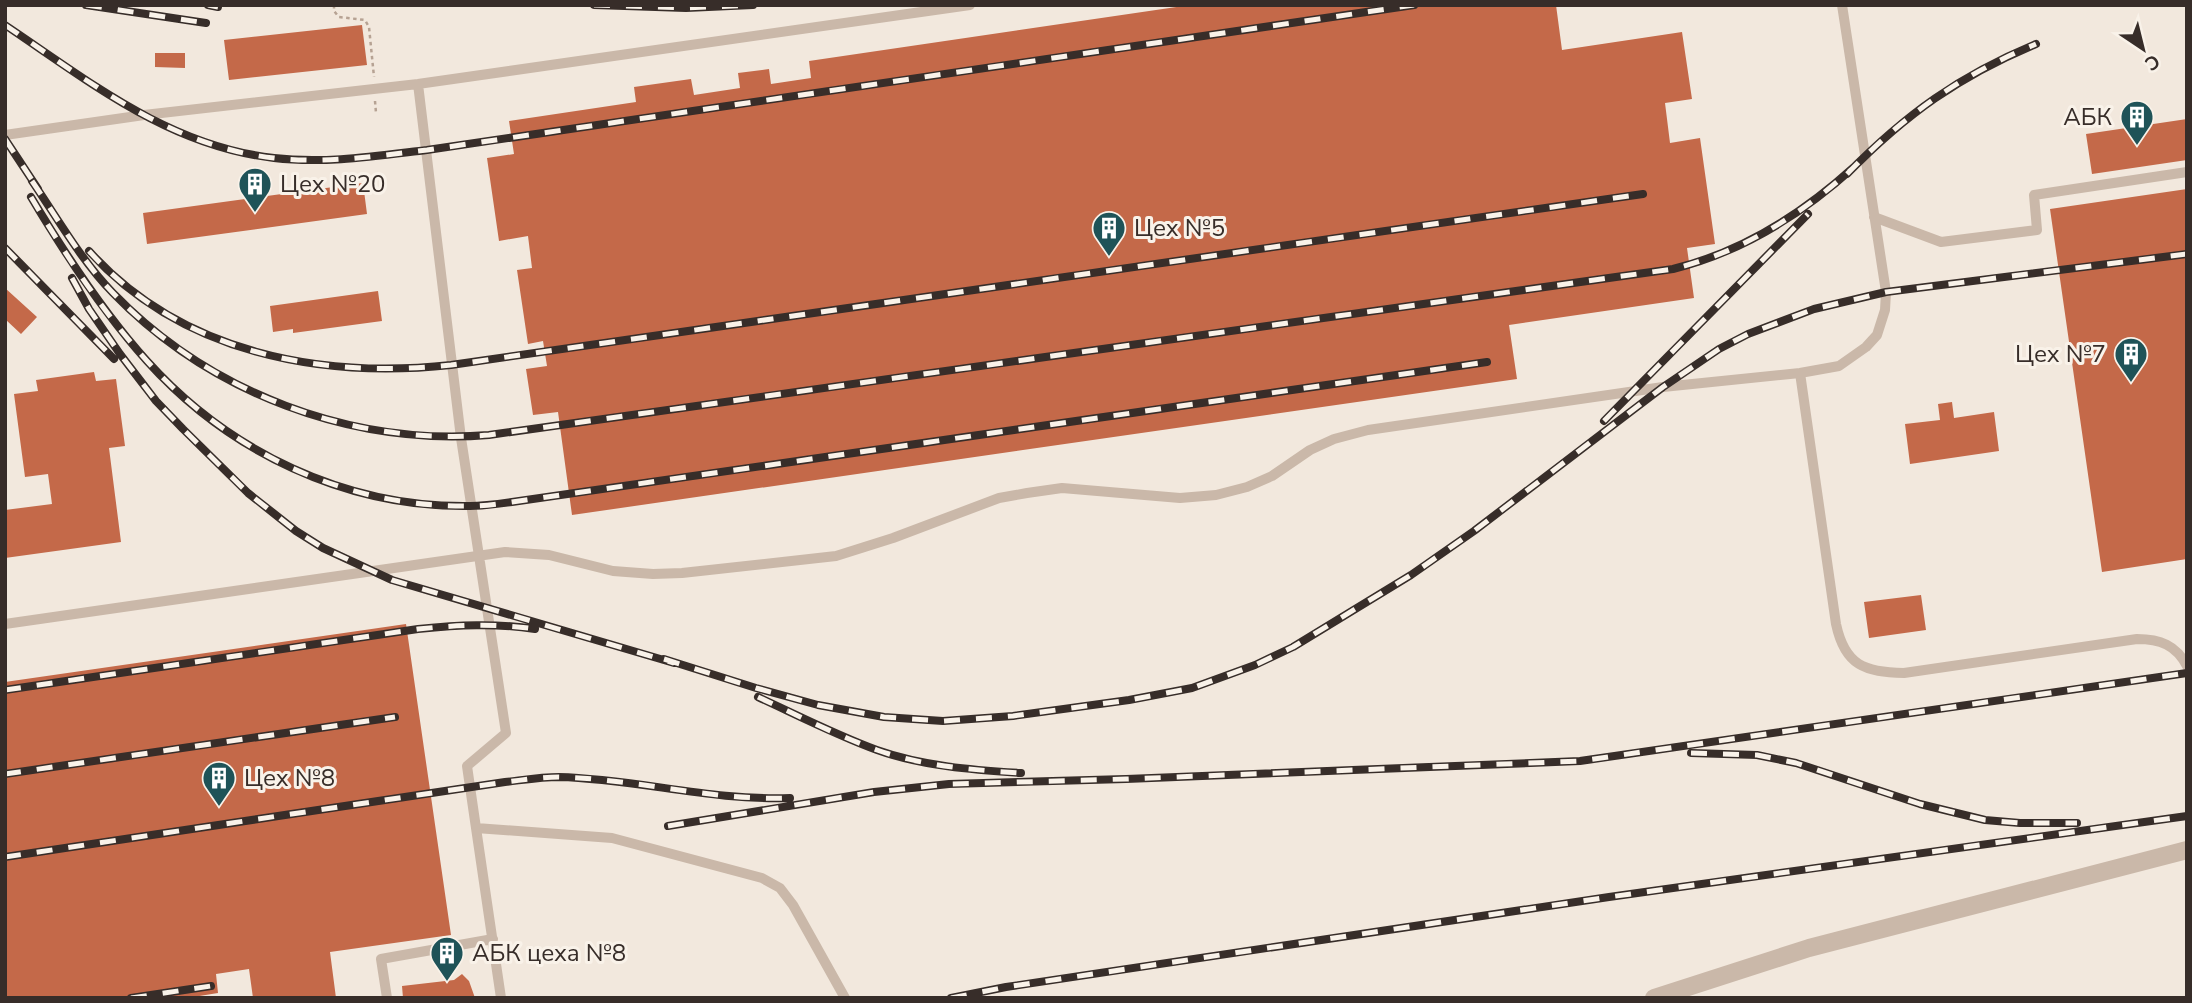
<svg xmlns="http://www.w3.org/2000/svg" width="2192" height="1003" font-family="'Nunito Sans',sans-serif">
	<rect width="100%" height="100%" fill="#f2e8dd"/>
	<!-- building -->
	<path fill="#c46949" d="M 1190,5 L 1556,5 L 1562,50 L 1682,32 L 1692,99 L 1665,103 L 1670,143 L 1700,138 L 1715,244 L 1687,248 L 1694,298 L 1509,325 L 1517,379 L 572,515 L 558,412 L 533,415 L 526,369 L 547,366 L 543,341 L 528,344 L 517,270 L 532,268 L 528,236 L 499,241 L 487,158 L 514,154 L 509,121 L 636,102 L 634,87 L 691,79 L 694,95 L 740,88 L 738,73 L 769,69 L 771,84 L 811,78 L 809,61 Z
		M 362,25 L 367,65 L 229,80 L 224,40 Z
		M 155,53 L 185,53 L 185,68 L 155,67 Z
		M 2187,119 L 2187,160 L 2092,174 L 2086,134 Z
		M 363,183 L 367,214 L 147,244 L 143,213 Z
		M 2187,189 L 2187,559 L 2102,572 L 2050,209 Z
		M 5,288 L 37,317 L 21,334 L 5,319 Z
		M 378,291 L 382,321 L 293,333 L 293,329 L 273,332 L 270,306 Z
		M 94,372 L 96,381 L 116,379 L 125,446 L 109,448 L 121,542 L 5,558 L 5,510 L 52,504 L 48,474 L 25,477 L 14,394 L 38,391 L 36,380 Z
		M 1952,402 L 1954,418 L 1994,412 L 1999,451 L 1910,464 L 1905,424 L 1940,420 L 1938,404 Z
		M 1921,595 L 1926,630 L 1869,638 L 1864,602 Z
		M 406,624 L 451,935 L 330,952 L 336,998 L 253,998 L 249,969 L 216,974 L 218,993 L 187,998 L 5,998 L 5,682 Z
		M 462,974 L 469,981 L 475,998 L 403,998 L 402,986 L 454,980 Z"/>
	<g fill="none" stroke-linecap="round" stroke-linejoin="round">
		<!-- path -->
		<path stroke="#b6a293" stroke-width="2.5" stroke-dasharray="3.5 3.5" stroke-linecap="butt" d="M 334,5 L 334,11 L 339,17 L 365,20 L 369,27 L 374,77
			M 375,101 L 376,113"/>
		<!-- lane -->
		<path stroke="#cab8a9" stroke-width="10" d="M 418,84 L 461,438 L 506,733 L 467,766 L 476,828 L 612,838 L 762,878 L 780,888 L 793,905 L 845,998
			M 5,135 L 144,115 L 418,84 L 970,5
			M 1874,217 L 1941,242 L 2037,230 L 2034,195 L 2187,172
			M 1800,373 L 1836,624 C 1845,666 1865,672 1904,673 L 2137,639 C 2160,639 2176,645 2187,666
			M 5,624 L 505,552 L 549,555 L 613,571 L 653,574 L 682,573 L 836,556 L 893,538 L 999,498 L 1027,493 L 1062,488 L 1180,498 L 1216,495 L 1247,487 L 1272,476 L 1310,450 L 1334,439 L 1368,430 L 1663,387 L 1800,373 L 1839,366 L 1866,347 L 1877,335 L 1885,310 L 1886,292 L 1842,5
			M 476,828 L 501,998
			M 387,998 L 381,959 L 493,939"/>
		<!-- street -->
		<path stroke="#cab8a9" stroke-width="18" d="M 1654,998 L 1809,948 L 2187,850"/>
		<defs>
			<path id="rail" d="M 86,5 L 206,23
				M 208,5 L 218,7
				M 594,5 L 686,8 L 753,5
				M 5,25 C 90,82 169,146 274,158 C 325,164 376,156 427,150 L 1414,5
				M 5,139 L 38,189
				M 1847,174 C 1906,114 1959,76 2036,44
				M 32,181 C 58,219 81,260 113,293 C 210,393 351,446 489,435 L 1673,269 C 1742,252 1801,215 1854,167
				M 31,197 C 65,254 102,311 147,361 C 229,452 346,508 470,506 C 484,506 498,504 512,502 L 1487,362
				M 5,248 L 114,359
				M 89,251 C 181,353 320,379 451,365 L 1643,194
				M 72,278 L 89,309 L 120,354 L 156,401 L 183,429 L 248,493 L 296,531 L 323,548 L 392,580 L 674,663
				M 1604,421 L 1808,214
				M 664,659 L 756,688 L 818,705 L 884,717 L 943,721 L 1013,716 L 1129,700 L 1192,688 L 1255,665 L 1293,647 L 1411,575 L 1474,531 L 1663,387 L 1719,349 L 1748,334 L 1814,309 L 1886,292 L 2187,254
				M 5,690 L 418,629 C 458,625 495,623 535,629
				M 758,697 C 797,715 836,735 877,750 C 922,766 973,770 1021,773
				M 1691,753 L 1757,755 L 1796,763 L 1920,804 L 1985,820 L 2020,823 L 2077,823
				M 5,774 L 395,717
				M 668,826 L 874,792 L 949,784 L 1126,779 L 1580,761 L 2187,673
				M 5,857 L 505,782 C 523,780 541,777 559,777 C 637,779 712,801 790,798
				M 131,998 L 211,986
				M 951,998 L 1006,987 L 1609,897 L 2187,816"/>
		</defs>
		<!-- rail casing -->
		<use href="#rail" stroke="#372d29" stroke-width="8"/>
		<!-- rail -->
		<use href="#rail" stroke="#f9f2e9" stroke-width="5" stroke-dasharray="16" stroke-linecap="butt"/>
	</g>
	<!-- icons -->
	<defs>
		<symbol id="building-pin" viewBox="-11 -11 22 30"><path d="M0 17L-7.5 6A9.5 9.5 0 1 1 7.5 6Z" fill="#1f5358" stroke="#f9f2e9"/><path d="M-4-6H4V6H1V3H-1V6H-4ZM-2.5-4.3h1.7v1.8h-1.7ZM.8-4.3h1.7v1.8H.8ZM-2.5-1h1.7V.8h-1.7ZM.8-1h1.7V.8H.8Z" fill="#fff"/></symbol>
	</defs>
	<g fill-rule="evenodd">
		<use href="#building-pin" x="2118" y="98" width="38" height="52"/>
		<use href="#building-pin" x="236" y="165" width="38" height="52"/>
		<use href="#building-pin" x="1090" y="209" width="38" height="52"/>
		<use href="#building-pin" x="2112" y="335" width="38" height="52"/>
		<use href="#building-pin" x="200" y="759" width="38" height="52"/>
		<use href="#building-pin" x="428" y="934" width="38" height="52"/>
	</g>
	<g text-anchor="middle" dominant-baseline="central" stroke-width="6" stroke-linejoin="round" paint-order="stroke">
		<!-- poi labels -->
		<g font-size="24" fill="#372d29" stroke="#f9f2e9" text-anchor="start">
			<text x="2112" y="117" text-anchor="end">АБК</text>
			<text x="280" y="184">Цех №20</text>
			<text x="1134" y="228">Цех №5</text>
			<text x="2106" y="354" text-anchor="end">Цех №7</text>
			<text x="244" y="778">Цех №8</text>
			<text x="472" y="953">АБК цеха №8</text>
		</g>
	</g>
	<!-- border -->
	<rect width="2192" height="1003" fill="none" stroke="#372d29" stroke-width="14"/>
	<!-- north arrow -->
	<g transform="translate(2143 49) rotate(145)" stroke="#f9f2e9" stroke-width="5" paint-order="stroke">
	<path d="M0-5L12 26L0 18L-12 26Z" fill="#372d29"/>
	<text y="-10" font-size="19" font-weight="bold" text-anchor="middle" fill="#372d29">С</text>
	</g>
</svg>
